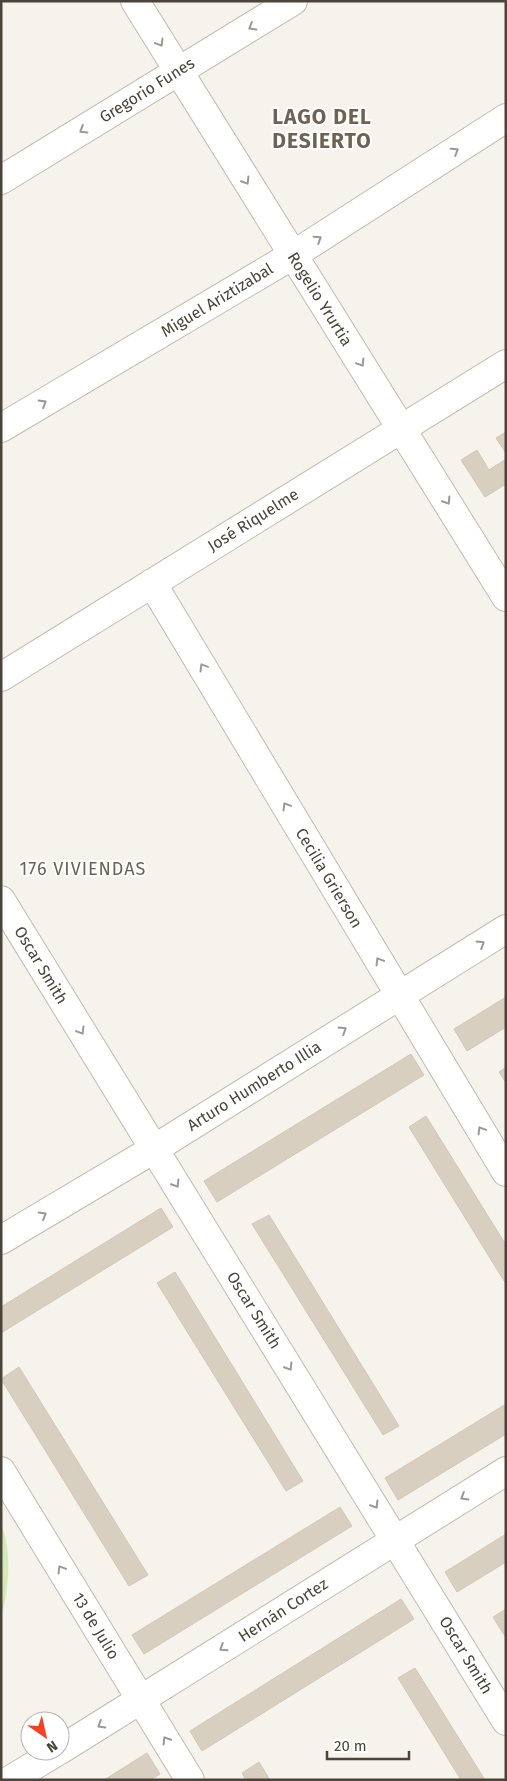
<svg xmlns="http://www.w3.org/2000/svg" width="507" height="1781" font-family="'Fira Sans',sans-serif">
	<rect width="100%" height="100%" fill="#f6f3ec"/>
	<!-- green -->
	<path fill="#d2eab5" d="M 1,1524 C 13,1553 8,1590 1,1620 Z"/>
	<!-- building -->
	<path fill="#d8cfc1" stroke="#d3c7b4" d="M 506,432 L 506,453 L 496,438 Z
		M 477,450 L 489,470 L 506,459 L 506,484 L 485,497 L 461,460 Z
		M 506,997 L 506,1027 L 467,1051 L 454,1029 Z
		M 411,1054 L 424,1075 L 217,1202 L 204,1181 Z
		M 506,1067 L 506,1083 L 499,1072 Z
		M 426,1116 L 506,1245 L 506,1284 L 409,1127 Z
		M 161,1208 L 173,1227 L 1,1333 L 1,1307 Z
		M 269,1215 L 399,1426 L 383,1435 L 252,1224 Z
		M 175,1272 L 303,1481 L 286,1491 L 157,1283 Z
		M 19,1367 L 148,1575 L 129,1586 L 1,1379 Z
		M 506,1404 L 506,1434 L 398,1500 L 385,1478 Z
		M 340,1507 L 352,1526 L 144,1654 L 132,1635 Z
		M 506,1534 L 506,1562 L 457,1592 L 445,1572 Z
		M 401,1599 L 414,1619 L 202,1751 L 190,1731 Z
		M 506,1609 L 506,1638 L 493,1617 Z
		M 415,1668 L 485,1780 L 461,1780 L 398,1678 Z
		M 147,1753 L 160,1774 L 150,1780 L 104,1780 Z
		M 259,1762 L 270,1780 L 246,1780 L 242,1773 Z"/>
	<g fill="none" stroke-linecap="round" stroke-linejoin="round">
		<defs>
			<path id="street" d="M 135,1 L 506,597
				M 1,180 L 293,1
				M 1,428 L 293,255 L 506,118
				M 152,583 L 506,1172
				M 1,677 L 506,364
				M 1,900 L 506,1721
				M 1,1240 L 154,1149 L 506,929
				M 1,1471 L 190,1780
				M 60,1750 L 506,1471
				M 10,1780 L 58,1751"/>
		</defs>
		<!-- street casing -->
		<use href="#street" stroke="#c2bbae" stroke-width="30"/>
		<!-- street -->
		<use href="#street" stroke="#fff" stroke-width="28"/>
	</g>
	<!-- one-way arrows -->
	<defs><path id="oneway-chevron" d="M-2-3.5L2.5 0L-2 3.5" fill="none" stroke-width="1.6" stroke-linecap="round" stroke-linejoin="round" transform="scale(1.25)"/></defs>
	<g stroke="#9c9892">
		<use href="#oneway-chevron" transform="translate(252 27) rotate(149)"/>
		<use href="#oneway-chevron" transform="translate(160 43) rotate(59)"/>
		<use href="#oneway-chevron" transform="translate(83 130) rotate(148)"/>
		<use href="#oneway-chevron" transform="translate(455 151) rotate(-33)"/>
		<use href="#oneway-chevron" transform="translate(246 181) rotate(58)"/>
		<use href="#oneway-chevron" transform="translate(318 239) rotate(-33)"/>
		<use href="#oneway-chevron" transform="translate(361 363) rotate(58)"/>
		<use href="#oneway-chevron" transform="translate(43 403) rotate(-31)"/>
		<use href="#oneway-chevron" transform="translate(447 501) rotate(58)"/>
		<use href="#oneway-chevron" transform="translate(203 667) rotate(-121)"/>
		<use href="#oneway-chevron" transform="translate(286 806) rotate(-121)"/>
		<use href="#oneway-chevron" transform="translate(481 944) rotate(-32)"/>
		<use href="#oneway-chevron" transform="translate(379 961) rotate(-121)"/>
		<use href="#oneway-chevron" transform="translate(343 1030) rotate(-32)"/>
		<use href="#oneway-chevron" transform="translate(81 1031) rotate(59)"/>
		<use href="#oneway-chevron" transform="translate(481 1130) rotate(-121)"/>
		<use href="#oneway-chevron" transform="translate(176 1184) rotate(58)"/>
		<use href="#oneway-chevron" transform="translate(43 1215) rotate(-31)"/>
		<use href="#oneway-chevron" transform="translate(289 1367) rotate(58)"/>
		<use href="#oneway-chevron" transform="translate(464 1497) rotate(149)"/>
		<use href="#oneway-chevron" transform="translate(375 1505) rotate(58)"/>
		<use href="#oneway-chevron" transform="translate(61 1569) rotate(-121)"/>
		<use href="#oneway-chevron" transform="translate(223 1648) rotate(147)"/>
		<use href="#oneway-chevron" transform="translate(101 1725) rotate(149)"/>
		<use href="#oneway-chevron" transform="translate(166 1740) rotate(-122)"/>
	</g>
	<g text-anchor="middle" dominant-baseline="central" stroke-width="4" stroke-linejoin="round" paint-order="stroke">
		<!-- street labels -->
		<g font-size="16" fill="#4b4439" stroke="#fff">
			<text transform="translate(147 90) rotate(-32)">Gregorio Funes</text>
			<text transform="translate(320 299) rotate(58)">Rogelio Yrurtia</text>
			<text transform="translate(217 300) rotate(-31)">Miguel Ariztizabal</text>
			<text transform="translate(253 520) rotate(-32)">José Riquelme</text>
			<text transform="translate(329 878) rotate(59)">Cecilia Grierson</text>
			<text transform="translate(41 965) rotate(59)">Oscar Smith</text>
			<text transform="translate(254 1086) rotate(-32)">Arturo Humberto Illia</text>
			<text transform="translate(254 1310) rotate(58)">Oscar Smith</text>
			<text transform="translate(283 1610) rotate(-33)">Hernán Cortez</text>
			<text transform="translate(96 1626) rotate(59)">13 de Julio</text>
			<text transform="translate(466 1655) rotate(59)">Oscar Smith</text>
		</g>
		<!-- neighbourhood labels -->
		<g font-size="18" letter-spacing="1" fill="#6e6250" stroke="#fff">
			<text x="83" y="869">176 VIVIENDAS</text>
		</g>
		<!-- district labels -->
		<g font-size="21" font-weight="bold" letter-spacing="1" fill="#6e6250" stroke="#fff">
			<text x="322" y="117">LAGO DEL<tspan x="322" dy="24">DESIERTO</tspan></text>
		</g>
	</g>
	<!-- border -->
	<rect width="507" height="1781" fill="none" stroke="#4b4439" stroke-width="5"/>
	<!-- north arrow -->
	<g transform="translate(45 1736) rotate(146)"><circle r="24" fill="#ffffff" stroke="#b7b4b0"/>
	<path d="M0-4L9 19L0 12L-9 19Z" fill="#fc3f1d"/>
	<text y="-8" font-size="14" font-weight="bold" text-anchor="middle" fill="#4b4439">N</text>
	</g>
	<!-- scale -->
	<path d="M327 1751v8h82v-8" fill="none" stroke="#4b4439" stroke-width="2.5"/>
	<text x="334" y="1751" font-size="15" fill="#4b4439" stroke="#ffffff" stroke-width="4" paint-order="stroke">20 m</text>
</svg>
